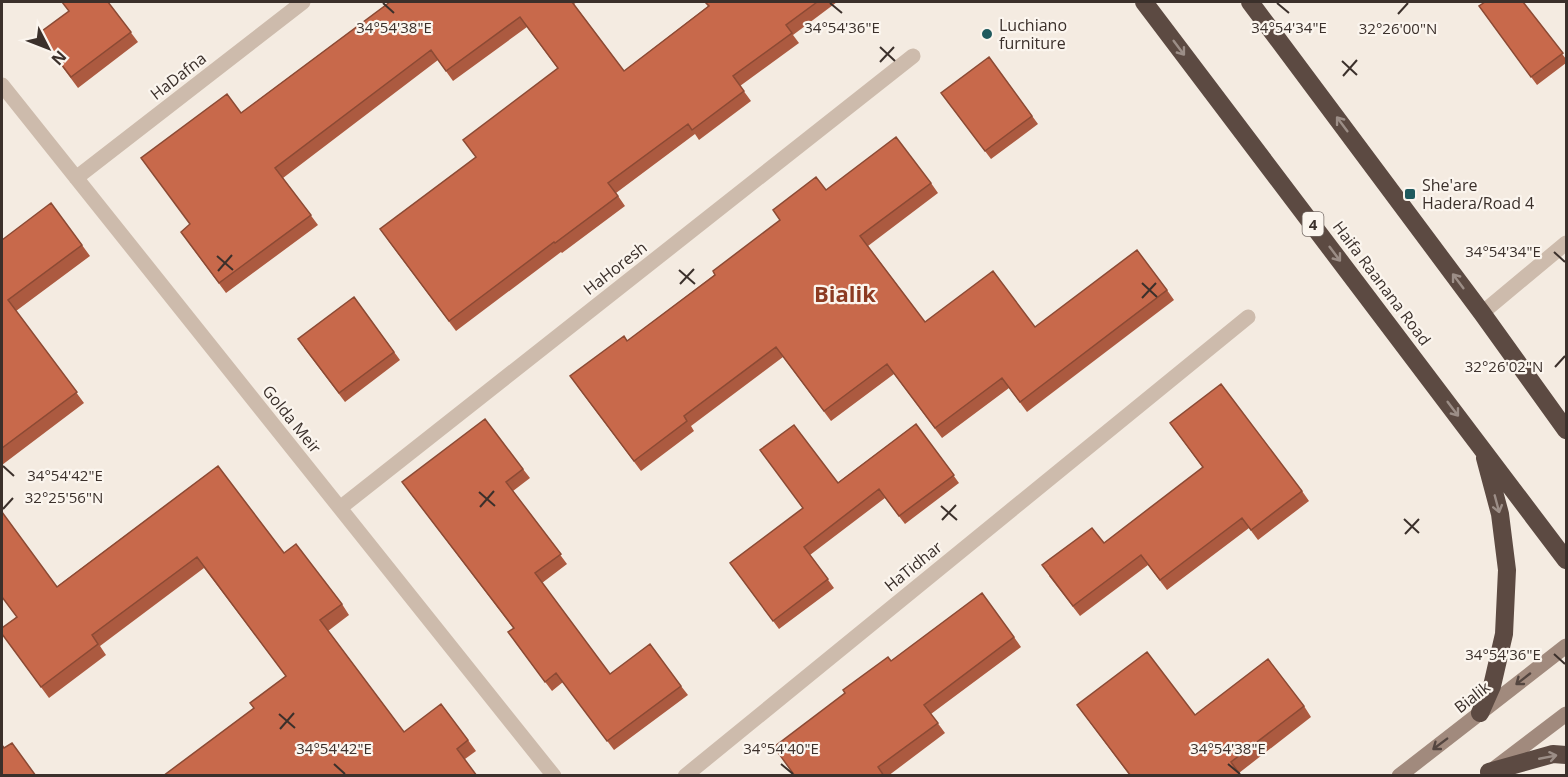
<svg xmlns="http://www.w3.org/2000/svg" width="1568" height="777" font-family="'Open Sans',sans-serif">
	<rect width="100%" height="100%" fill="#f4ebe1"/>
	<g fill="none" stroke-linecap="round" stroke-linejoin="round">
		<!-- lane -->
		<path stroke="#cdbbac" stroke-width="15" d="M 1482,313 L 1566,243"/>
		<!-- street -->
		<path stroke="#cdbbac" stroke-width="15" d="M 2,85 L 554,776
			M 76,178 L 303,2
			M 340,508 L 913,56
			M 685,776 L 1248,317"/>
		<!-- secondary -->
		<path stroke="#a18a7d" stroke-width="15" d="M 1495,768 L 1566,714
			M 1399,776 L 1566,646"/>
		<!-- highway -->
		<path stroke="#5c4a42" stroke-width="18" d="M 1144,2 L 1566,560
			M 1250,2 L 1482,313 L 1566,430
			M 1480,713 L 1492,686 L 1504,634 L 1507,570 L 1500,514 L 1485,458
			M 1489,772 L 1553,754 L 1566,755"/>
	</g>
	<!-- wall -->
	<path fill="#ac5a40" d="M 108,2 L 138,42 L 78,88 L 38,34 Z
		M 390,2 L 577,2 L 574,4 L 624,71 L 708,6 L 705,2 L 837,2 L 793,35 L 799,43 L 740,86 L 751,101 L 699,140 L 695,134 L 616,193 L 625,206 L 562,253 L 561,252 L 456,331 L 387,239 L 476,157 L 558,69 L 527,27 L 453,81 L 438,60 L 283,178 L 318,225 L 226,293 L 188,242 L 241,113 Z
		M 1523,2 L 1566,59 L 1566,63 L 1537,85 L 1479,6 Z
		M 989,57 L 1038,124 L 991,159 L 947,101 Z
		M 931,183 L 938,193 L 868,246 L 925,322 L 1035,327 L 1167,290 L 1174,300 L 1027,412 L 1009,388 L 942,438 L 894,374 L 831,421 L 783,357 L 691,426 L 694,431 L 641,471 L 577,386 L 627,341 L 826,190 Z
		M 2,240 L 82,245 L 90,256 L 16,311 L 84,403 L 2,465 Z
		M 354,297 L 400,360 L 345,402 L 304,348 Z
		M 1170,423 L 1302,491 L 1309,501 L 1258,540 L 1249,528 L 1167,590 L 1148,565 L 1080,616 L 1049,576 L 1104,543 L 1203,468 Z
		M 916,424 L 959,483 L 905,524 L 885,498 L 810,555 L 834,588 L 779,629 L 730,563 Z
		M 218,466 L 284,553 L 342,604 L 349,615 L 328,631 L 404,732 L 468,740 L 476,751 L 465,759 L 253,708 L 286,676 L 204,568 L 100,646 L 106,655 L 49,698 L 2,634 L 16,617 Z
		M 523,469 L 530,478 L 513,491 L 567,564 L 542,583 L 610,674 L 681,686 L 688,695 L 614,750 L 563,682 L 552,691 L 515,642 L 513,628 L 402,482 Z
		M 1014,637 L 1021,647 L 931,714 L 945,733 L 888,776 L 795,776 L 845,693 L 891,661 Z
		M 1077,705 L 1195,715 L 1304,706 L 1311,717 L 1239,773 L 1241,776 L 1130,776 Z"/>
	<!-- building -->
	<path fill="#c8694b" stroke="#8c4a34" stroke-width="1.5" d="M 62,2 L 108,2 L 131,32 L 71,77 L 38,34 L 69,11 Z
		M 390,2 L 572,2 L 624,71 L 709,6 L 705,2 L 817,2 L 786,25 L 792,33 L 733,76 L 744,91 L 692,130 L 688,124 L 608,183 L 618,196 L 555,243 L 554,242 L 449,321 L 380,229 L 476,157 L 463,140 L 558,68 L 520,17 L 446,71 L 431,50 L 275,168 L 311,215 L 219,283 L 181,232 L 190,224 L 141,158 L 227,94 L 241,113 Z
		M 1485,2 L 1523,2 L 1563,53 L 1531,77 L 1479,6 Z
		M 989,57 L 1032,116 L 985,151 L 941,93 Z
		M 896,137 L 931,183 L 860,236 L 925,322 L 993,271 L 1035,327 L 1137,250 L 1167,290 L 1020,402 L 1002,378 L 935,428 L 887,364 L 824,411 L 776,347 L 684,416 L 687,421 L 634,461 L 570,376 L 624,336 L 627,341 L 715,275 L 713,271 L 780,220 L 773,210 L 816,177 L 826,190 Z
		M 51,203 L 82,245 L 8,300 L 77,392 L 2,448 L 2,240 Z
		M 354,297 L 394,352 L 339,393 L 298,339 Z
		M 1221,384 L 1302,491 L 1251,530 L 1242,518 L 1160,580 L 1141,555 L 1073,606 L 1042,565 L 1092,528 L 1104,543 L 1203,467 L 1170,423 Z
		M 485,419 L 523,469 L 506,482 L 561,554 L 535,573 L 610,674 L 650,644 L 681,686 L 607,741 L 556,673 L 545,682 L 508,632 L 514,628 L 402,482 Z
		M 916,424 L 954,475 L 899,516 L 879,489 L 804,547 L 828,579 L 773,621 L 730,563 L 803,508 L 760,450 L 794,425 L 838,483 Z
		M 218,466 L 284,553 L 296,544 L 342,604 L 320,620 L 404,732 L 441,704 L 468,740 L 457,749 L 477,776 L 163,776 L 254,708 L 250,703 L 286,676 L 197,557 L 92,635 L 98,644 L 41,687 L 2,634 L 2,628 L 17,617 L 2,597 L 2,512 L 57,587 Z
		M 982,593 L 1014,637 L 924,705 L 938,723 L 878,767 L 884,776 L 795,776 L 774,747 L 845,693 L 843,690 L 888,657 L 891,661 Z
		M 1147,652 L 1195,715 L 1268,659 L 1304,706 L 1231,762 L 1241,776 L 1131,776 L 1077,705 Z
		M 12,743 L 36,776 L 2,776 L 2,745 L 4,748 Z"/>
	<!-- one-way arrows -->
	<defs><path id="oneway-shaft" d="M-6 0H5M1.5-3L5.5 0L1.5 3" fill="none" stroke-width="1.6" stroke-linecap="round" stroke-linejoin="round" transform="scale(1.5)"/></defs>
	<g stroke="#9c8e87">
		<use href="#oneway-shaft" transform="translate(1179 48) rotate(53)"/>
		<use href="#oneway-shaft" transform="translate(1342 124) rotate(-127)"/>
		<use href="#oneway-shaft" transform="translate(1335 254) rotate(53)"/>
		<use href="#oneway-shaft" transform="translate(1458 281) rotate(-127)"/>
		<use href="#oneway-shaft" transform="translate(1453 409) rotate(53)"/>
		<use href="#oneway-shaft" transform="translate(1497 504) rotate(75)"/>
		<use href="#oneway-shaft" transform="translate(1548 757) rotate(-11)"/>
	</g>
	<g stroke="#544640">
		<use href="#oneway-shaft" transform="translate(1523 679) rotate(142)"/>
		<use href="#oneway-shaft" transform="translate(1440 744) rotate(143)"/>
	</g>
	<!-- ticks -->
	<path fill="none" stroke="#3b302b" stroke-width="2" d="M 383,3 L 394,13M 830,3 L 842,13M 1277,3 L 1289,13M 1398,14 L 1408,3M 880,47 L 895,61M 1342,61 L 1357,75M 880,62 L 894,47M 1343,76 L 1357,60M 1554,252 L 1565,262M 217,256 L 233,270M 679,270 L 695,284M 218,271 L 232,255M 1142,283 L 1157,297M 680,284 L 694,269M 1142,298 L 1156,283M 1555,367 L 1565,356M 3,466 L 14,476M 479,492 L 495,506M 941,506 L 957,520M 480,507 L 494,491M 3,509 L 13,498M 1404,519 L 1419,533M 942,520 L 956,505M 1405,534 L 1419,519M 1554,654 L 1565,664M 279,714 L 295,728M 280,729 L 294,713M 334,764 L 345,774M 781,764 L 793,774M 1228,764 L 1240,774"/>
	<!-- markers -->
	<g fill="#1f5a5e" stroke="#fbf5ee" stroke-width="2">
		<circle cx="987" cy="34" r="6"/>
		<rect x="1404" y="188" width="12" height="12" rx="3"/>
	</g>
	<g text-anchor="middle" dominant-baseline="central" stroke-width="4.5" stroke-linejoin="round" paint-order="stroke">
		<!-- shield labels -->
		<rect fill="#fbf5ee" stroke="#756b66" stroke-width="1.5" x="1302.5" y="212" width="21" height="24" rx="4.5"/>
		<g font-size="15" font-weight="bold" fill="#3b302b">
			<text x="1313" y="224">4</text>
		</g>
		<!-- poi labels -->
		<g font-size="16" fill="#3b302b" stroke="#fbf5ee" text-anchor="start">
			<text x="999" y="25">Luchiano<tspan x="999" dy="18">furniture</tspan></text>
			<text x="1422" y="185">She'are<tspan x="1422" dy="18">Hadera/Road 4</tspan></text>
		</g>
		<!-- street labels -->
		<g font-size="16" fill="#3b302b" stroke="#fbf5ee">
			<text transform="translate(178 76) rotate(-38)">HaDafna</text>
			<text transform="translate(615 268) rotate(-38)">HaHoresh</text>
			<text transform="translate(1382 283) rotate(53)">Haifa Raanana Road</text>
			<text transform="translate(292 419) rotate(51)">Golda Meir</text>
			<text transform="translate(913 566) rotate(-39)">HaTidhar</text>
			<text transform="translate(1472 697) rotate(-38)">Bialik</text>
		</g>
		<!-- district labels -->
		<g font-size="22" font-weight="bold" fill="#8c3b22" stroke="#fbf5ee">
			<text x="845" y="293">Bialik</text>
		</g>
	</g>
	<g font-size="15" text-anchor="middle" fill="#3b302b" stroke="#fbf5ee" stroke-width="4.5" stroke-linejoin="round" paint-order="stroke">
		<text x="1289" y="33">34°54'34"E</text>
		<text x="394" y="33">34°54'38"E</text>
		<text x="842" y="33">34°54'36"E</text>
		<text x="1398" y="34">32°26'00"N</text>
		<text x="1503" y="257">34°54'34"E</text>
		<text x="1504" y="372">32°26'02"N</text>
		<text x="65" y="481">34°54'42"E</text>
		<text x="64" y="503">32°25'56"N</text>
		<text x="1503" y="660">34°54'36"E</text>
		<text x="334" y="754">34°54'42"E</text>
		<text x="781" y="754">34°54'40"E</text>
		<text x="1228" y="754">34°54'38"E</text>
	</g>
	<!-- border -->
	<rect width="1568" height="777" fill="none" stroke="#3b302b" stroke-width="6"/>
	<!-- north arrow -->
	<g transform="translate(48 48) rotate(132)" stroke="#fbf5ee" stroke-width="4.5" paint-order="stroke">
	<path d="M0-4.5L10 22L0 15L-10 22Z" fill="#3b302b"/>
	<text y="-9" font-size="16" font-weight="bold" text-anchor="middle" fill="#3b302b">N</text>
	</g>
</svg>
